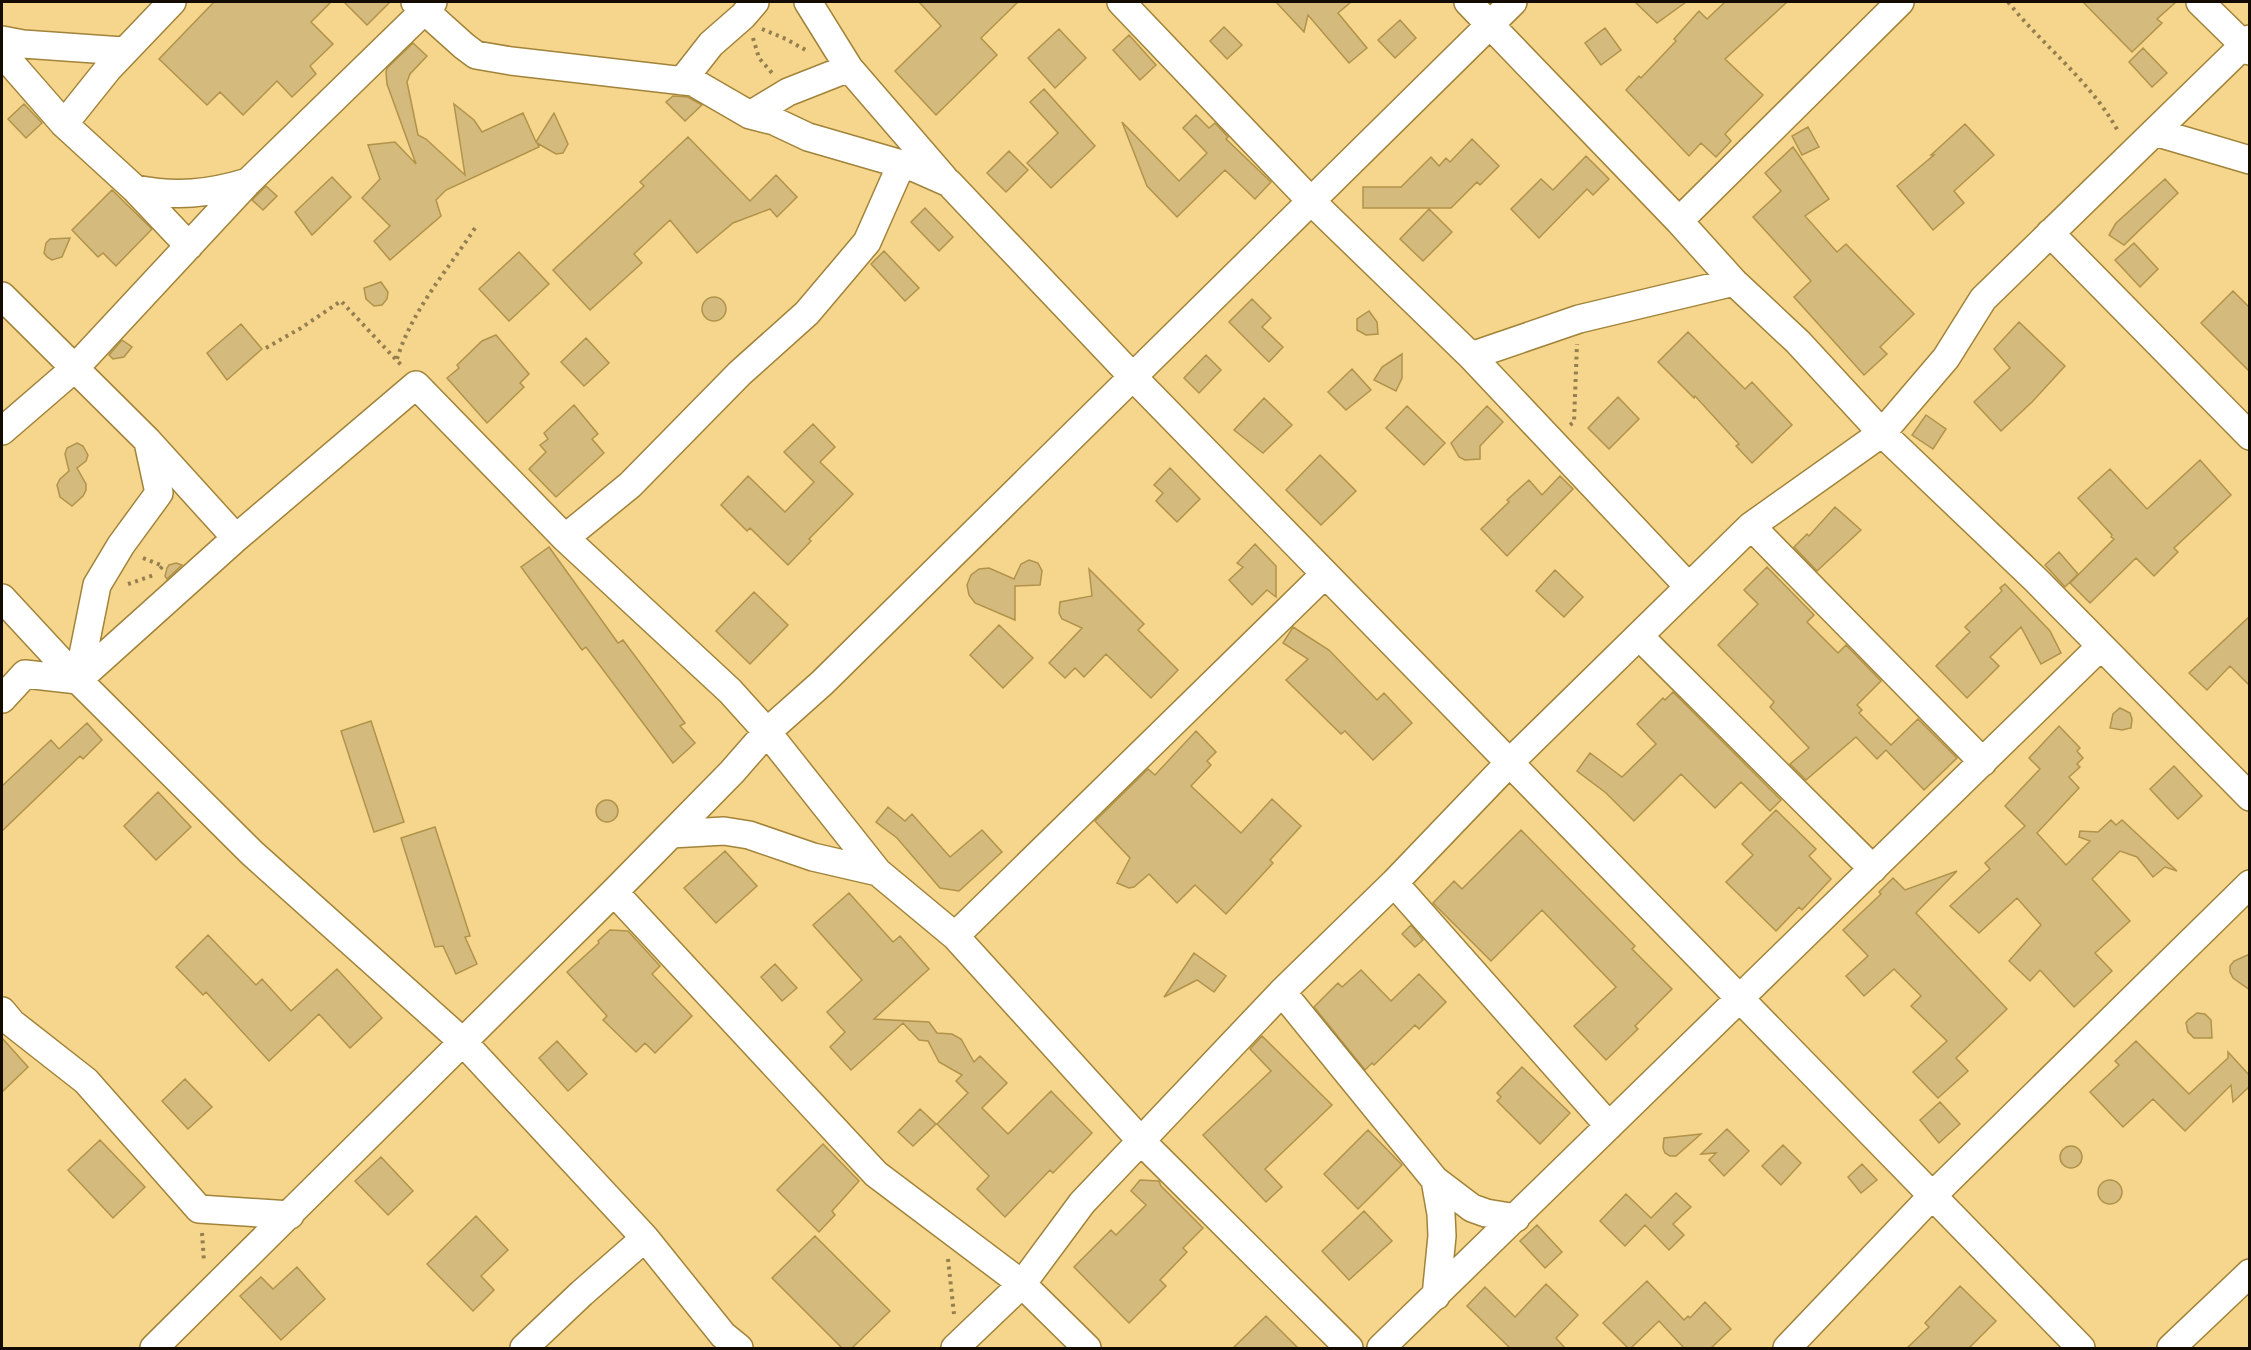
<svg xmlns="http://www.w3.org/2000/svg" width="2251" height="1350" font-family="'Fira Sans',sans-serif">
	<rect width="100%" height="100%" fill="#f6d68c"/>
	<!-- building -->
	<path fill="#d4ba7d" stroke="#b1934a" stroke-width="1.5" d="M 214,2 L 331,2 L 311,22 L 333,44 L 310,66 L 316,74 L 292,97 L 277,81 L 243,115 L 220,92 L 207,105 L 159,59 Z
		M 344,2 L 390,2 L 367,25 Z
		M 919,2 L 1018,2 L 981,38 L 997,55 L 936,115 L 895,71 L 941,26 Z
		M 1276,2 L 1351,2 L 1338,13 L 1367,48 L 1349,63 L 1308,15 L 1304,32 Z
		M 1635,2 L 1686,2 L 1657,23 Z
		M 1725,2 L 1787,2 L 1725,59 L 1763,95 L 1725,134 L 1731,141 L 1716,157 L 1701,143 L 1689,156 L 1626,90 L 1639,76 L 1641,78 L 1676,41 L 1674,39 L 1699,11 L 1707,19 Z
		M 2083,2 L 2176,2 L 2157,19 L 2162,23 L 2132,52 Z
		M 1400,20 L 1416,38 L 1395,58 L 1378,40 Z
		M 1224,27 L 1242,45 L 1227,59 L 1210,41 Z
		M 1605,28 L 1621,50 L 1601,65 L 1585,43 Z
		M 1059,29 L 1086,58 L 1055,88 L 1028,58 Z
		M 1129,35 L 1156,65 L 1140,80 L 1113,50 Z
		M 413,43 L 427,56 L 410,74 L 407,82 L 418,135 L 426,139 L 465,175 L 454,104 L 474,120 L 482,132 L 523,113 L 536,142 L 554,113 L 568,144 L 563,153 L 556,154 L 537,143 L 539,147 L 446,190 L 436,200 L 441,216 L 390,260 L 374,241 L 390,226 L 362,198 L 380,179 L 368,145 L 395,142 L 416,164 L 387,84 L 386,72 L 387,68 Z
		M 2143,48 L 2167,73 L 2152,87 L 2129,62 Z
		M 1044,89 L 1095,146 L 1051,188 L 1027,163 L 1058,133 L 1030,102 Z
		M 673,96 L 688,97 L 702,105 L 685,121 L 666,102 Z
		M 24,104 L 42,123 L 26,138 L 8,119 Z
		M 1196,115 L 1209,128 L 1215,123 L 1228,137 L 1226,139 L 1271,182 L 1255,199 L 1225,170 L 1177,217 L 1147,186 L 1122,122 L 1179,181 L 1207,153 L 1183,128 Z
		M 1965,124 L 1994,155 L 1954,191 L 1964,203 L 1933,230 L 1897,186 L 1934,155 L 1931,155 Z
		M 1808,127 L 1819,147 L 1802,155 L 1792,136 Z
		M 688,137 L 750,201 L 776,175 L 797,197 L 777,217 L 770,209 L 733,223 L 697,253 L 670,220 L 634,254 L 642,263 L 590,310 L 553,270 L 644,186 L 640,182 Z
		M 1472,139 L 1499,166 L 1480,185 L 1477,182 L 1451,208 L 1363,208 L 1363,187 L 1401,187 L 1431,157 L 1439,166 L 1446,158 L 1450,162 Z
		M 1793,147 L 1829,199 L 1805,216 L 1837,252 L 1846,244 L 1914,314 L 1880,347 L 1887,354 L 1864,375 L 1794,297 L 1811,281 L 1753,217 L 1781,191 L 1765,173 Z
		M 1009,151 L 1028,170 L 1006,192 L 987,173 Z
		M 1586,156 L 1609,179 L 1593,195 L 1587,189 L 1539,238 L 1511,209 L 1541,179 L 1553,190 Z
		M 332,177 L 351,197 L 312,235 L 295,212 Z
		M 2165,179 L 2178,193 L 2124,245 L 2109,235 L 2116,223 Z
		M 266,186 L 277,196 L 263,210 L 252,200 Z
		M 112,190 L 152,229 L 116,266 L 103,253 L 98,257 L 72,230 Z
		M 925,208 L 953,237 L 939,251 L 911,222 Z
		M 1429,209 L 1452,232 L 1423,261 L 1400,239 Z
		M 70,238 L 62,257 L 52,260 L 47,257 L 44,253 L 46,243 L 50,239 Z
		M 2134,243 L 2158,269 L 2140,287 L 2115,260 Z
		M 884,251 L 919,288 L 905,301 L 871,264 Z
		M 519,252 L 549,284 L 509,321 L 479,289 Z
		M 381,282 L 388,292 L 387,299 L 382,305 L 374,306 L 366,299 L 364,288 Z
		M 2233,291 L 2250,308 L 2250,372 L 2201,323 Z
		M702 309a12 12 0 1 1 24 0a12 12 0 1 1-24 0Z
		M 1252,299 L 1271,318 L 1262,327 L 1283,347 L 1269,362 L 1229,322 Z
		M 1369,311 L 1377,322 L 1378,334 L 1366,335 L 1357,330 L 1357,319 Z
		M 2019,322 L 2065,366 L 2032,402 L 2001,431 L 1974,402 L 2010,368 L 1994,349 Z
		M 241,324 L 262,349 L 227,380 L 207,353 Z
		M 1688,332 L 1745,389 L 1752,382 L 1792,425 L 1752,463 L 1736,446 L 1739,444 L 1695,396 L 1694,398 L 1658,362 Z
		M 496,335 L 529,374 L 520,383 L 524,387 L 487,423 L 447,378 L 459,368 L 457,365 L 482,341 Z
		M 586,338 L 609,363 L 584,386 L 561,362 Z
		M 122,340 L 132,347 L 124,357 L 113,359 L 109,355 Z
		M 1402,354 L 1402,378 L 1396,391 L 1374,380 L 1382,367 Z
		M 1206,355 L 1221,370 L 1199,393 L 1184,378 Z
		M 1352,369 L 1371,390 L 1346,410 L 1328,392 Z
		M 1618,397 L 1639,419 L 1609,449 L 1588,428 Z
		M 1264,398 L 1292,425 L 1263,453 L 1234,430 Z
		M 574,405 L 598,434 L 592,439 L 604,453 L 556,497 L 529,469 L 546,452 L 540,445 L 548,439 L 544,433 Z
		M 1407,406 L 1445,443 L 1424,465 L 1386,428 Z
		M 1487,406 L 1503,422 L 1480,446 L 1480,459 L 1465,460 L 1459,457 L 1451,443 Z
		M 1926,415 L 1946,429 L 1933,449 L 1912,435 Z
		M 813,424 L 835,447 L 820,462 L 853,494 L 809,539 L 811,541 L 788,565 L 750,528 L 747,531 L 721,505 L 748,476 L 785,512 L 814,482 L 784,452 Z
		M 77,443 L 83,446 L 88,455 L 86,461 L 77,468 L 86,484 L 86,490 L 83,496 L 72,506 L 60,497 L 57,485 L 60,479 L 69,471 L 65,454 L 67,448 Z
		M 1320,455 L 1356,491 L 1321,525 L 1286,490 Z
		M 2200,460 L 2231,495 L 2174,548 L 2178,552 L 2154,576 L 2136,558 L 2090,603 L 2070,583 L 2114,539 L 2111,537 L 2112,535 L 2078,498 L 2110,469 L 2147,509 Z
		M 1170,468 L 1200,499 L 1177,522 L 1156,501 L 1163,493 L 1154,485 Z
		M 1560,476 L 1573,489 L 1507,556 L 1481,529 L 1509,502 L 1507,500 L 1529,480 L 1542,495 Z
		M 1835,507 L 1861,530 L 1817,571 L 1794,547 L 1807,534 L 1809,536 Z
		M 1255,544 L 1276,566 L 1276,597 L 1267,590 L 1252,605 L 1229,580 L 1243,567 L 1237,563 Z
		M 549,547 L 618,643 L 623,640 L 685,723 L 680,726 L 695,743 L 673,763 L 586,647 L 582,650 L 521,567 Z
		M 2059,552 L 2078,574 L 2065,587 L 2045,565 Z
		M 1029,560 L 1038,563 L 1042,571 L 1040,585 L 1015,586 L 1015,620 L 975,603 L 969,595 L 967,585 L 971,575 L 979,569 L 989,568 L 1014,579 L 1021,564 Z
		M 176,563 L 182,565 L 167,579 L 165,576 L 167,568 L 169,565 Z
		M 1767,567 L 1814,615 L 1807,622 L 1838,653 L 1846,645 L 1881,681 L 1857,705 L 1862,710 L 1859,713 L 1891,745 L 1918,719 L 1957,758 L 1924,790 L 1886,750 L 1877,759 L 1856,737 L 1806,780 L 1790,764 L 1809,748 L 1770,707 L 1774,702 L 1718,645 L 1758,604 L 1744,590 Z
		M 1089,569 L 1144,624 L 1138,630 L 1178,670 L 1151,698 L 1106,654 L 1084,677 L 1075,668 L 1065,678 L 1049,663 L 1082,628 L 1062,619 L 1059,613 L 1060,602 L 1092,596 Z
		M 1555,570 L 1583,597 L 1564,617 L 1536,591 Z
		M 2005,584 L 2050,631 L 2061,653 L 2041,664 L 2021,627 L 1990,657 L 1999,666 L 1967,698 L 1936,666 L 1970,632 L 1965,627 L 2002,591 L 2000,588 Z
		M 754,592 L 788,625 L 750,664 L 716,631 Z
		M 2250,616 L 2250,686 L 2230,666 L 2207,690 L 2189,673 Z
		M 999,625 L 1033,658 L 1003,688 L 970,655 Z
		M 1293,627 L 1329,650 L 1377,700 L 1384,693 L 1412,723 L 1373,760 L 1345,731 L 1341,734 L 1286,680 L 1308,659 L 1283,643 Z
		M 1673,692 L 1781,800 L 1770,811 L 1741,782 L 1715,808 L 1681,774 L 1634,821 L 1606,793 L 1577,771 L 1590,753 L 1622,777 L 1656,744 L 1637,724 L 1663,698 L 1665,700 Z
		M 2120,708 L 2130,713 L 2132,719 L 2131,728 L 2122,730 L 2110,728 L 2113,714 Z
		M 371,721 L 404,822 L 374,832 L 341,731 Z
		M 87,723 L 102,740 L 83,759 L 80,756 L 2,831 L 2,786 L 51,740 L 59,749 Z
		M 2059,726 L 2080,748 L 2077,751 L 2083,758 L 2077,764 L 2080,767 L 2069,777 L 2079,788 L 2037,833 L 2066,865 L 2090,841 L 2079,837 L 2080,831 L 2098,832 L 2111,820 L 2116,825 L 2122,820 L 2177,871 L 2165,867 L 2153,877 L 2137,857 L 2120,851 L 2092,879 L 2130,921 L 2095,953 L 2112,971 L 2074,1007 L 2040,970 L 2030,981 L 2009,961 L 2041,925 L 2017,898 L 1979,933 L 1950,906 L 1990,869 L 1985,863 L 2025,826 L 2005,806 L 2040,769 L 2029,758 Z
		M 1196,731 L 1216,752 L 1207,761 L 1211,765 L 1191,786 L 1241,833 L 1272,799 L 1301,826 L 1270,860 L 1273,863 L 1226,914 L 1195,885 L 1177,903 L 1149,874 L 1134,887 L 1129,888 L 1117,883 L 1130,858 L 1095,821 L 1148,769 L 1155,775 Z
		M 2174,766 L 2202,796 L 2178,819 L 2150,789 Z
		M 158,792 L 191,827 L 156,860 L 124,826 Z
		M596 811a11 11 0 1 1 22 0a11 11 0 1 1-22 0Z
		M 888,807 L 905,821 L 912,814 L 950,857 L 982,830 L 1002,852 L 959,891 L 940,888 L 897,838 L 876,822 Z
		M 1776,810 L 1816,849 L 1809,856 L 1831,879 L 1802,910 L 1799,907 L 1776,931 L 1726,882 L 1753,855 L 1742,844 Z
		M 435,827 L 470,936 L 465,937 L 477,964 L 456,974 L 443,946 L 435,947 L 401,838 Z
		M 1521,830 L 1635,946 L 1632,949 L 1672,989 L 1635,1026 L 1638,1029 L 1606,1060 L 1574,1026 L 1616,987 L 1542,910 L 1491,961 L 1433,903 L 1454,881 L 1462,889 Z
		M 725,851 L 757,886 L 716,923 L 684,888 Z
		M 1957,871 L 1916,913 L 2007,1009 L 1956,1058 L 1968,1071 L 1938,1098 L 1913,1072 L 1947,1041 L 1911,1006 L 1921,996 L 1894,969 L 1864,996 L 1846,976 L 1868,956 L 1843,930 L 1881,894 L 1879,892 L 1893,878 L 1905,890 Z
		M 849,893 L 893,942 L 900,936 L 929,969 L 874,1019 L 929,1022 L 937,1033 L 952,1034 L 961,1039 L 974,1062 L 980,1056 L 1007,1083 L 982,1108 L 1008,1134 L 1051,1091 L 1092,1133 L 1053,1173 L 1050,1170 L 1005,1217 L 977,1189 L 989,1176 L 937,1124 L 968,1093 L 956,1081 L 962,1075 L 939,1062 L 928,1041 L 919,1040 L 903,1023 L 851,1070 L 830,1047 L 845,1032 L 827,1012 L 862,980 L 813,925 Z
		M 1411,925 L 1423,940 L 1415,947 L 1402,934 Z
		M 610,930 L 628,931 L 660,966 L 652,974 L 692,1016 L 655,1053 L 645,1043 L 636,1052 L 603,1020 L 607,1016 L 567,972 L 599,943 L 598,941 Z
		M 208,935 L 256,985 L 262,979 L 291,1011 L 337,969 L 382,1018 L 350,1048 L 319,1014 L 269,1061 L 206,992 L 203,995 L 176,967 Z
		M 1194,953 L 1226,976 L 1214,992 L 1197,980 L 1164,997 Z
		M 2250,954 L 2250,990 L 2233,978 L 2230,972 L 2230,966 L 2234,961 Z
		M 775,964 L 797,988 L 782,1001 L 761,977 Z
		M 1361,970 L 1391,1001 L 1419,974 L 1446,1002 L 1419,1029 L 1415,1025 L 1374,1065 L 1372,1063 L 1365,1070 L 1314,1007 L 1338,983 L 1342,987 Z
		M 2197,1013 L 2205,1014 L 2211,1020 L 2212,1038 L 2194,1038 L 2188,1032 L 2186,1023 L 2188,1020 Z
		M 1262,1036 L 1332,1105 L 1265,1169 L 1282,1187 L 1266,1202 L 1203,1135 L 1271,1071 L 1250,1049 Z
		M 2,1038 L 28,1067 L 2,1092 Z
		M 557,1041 L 587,1074 L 568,1091 L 539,1058 Z
		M 2136,1041 L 2189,1094 L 2228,1058 L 2228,1052 L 2250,1076 L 2250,1086 L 2233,1102 L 2231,1085 L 2185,1131 L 2153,1099 L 2123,1127 L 2090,1092 L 2119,1065 L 2115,1061 Z
		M 1522,1067 L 1570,1113 L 1540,1144 L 1497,1101 L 1501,1097 L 1497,1093 Z
		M 185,1079 L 212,1107 L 188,1129 L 162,1101 Z
		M 1940,1102 L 1960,1124 L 1939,1143 L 1920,1120 Z
		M 920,1109 L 936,1124 L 913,1146 L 898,1132 Z
		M 1727,1129 L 1749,1151 L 1724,1176 L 1709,1160 L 1716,1153 L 1701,1154 Z
		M 1368,1130 L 1402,1165 L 1358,1209 L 1324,1174 Z
		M 1701,1134 L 1676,1156 L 1670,1156 L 1665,1153 L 1663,1148 L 1664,1138 Z
		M 100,1140 L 145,1187 L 113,1218 L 68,1170 Z
		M 823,1144 L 859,1181 L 832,1211 L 835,1215 L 819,1232 L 777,1190 Z
		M 1783,1145 L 1801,1163 L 1781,1185 L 1762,1166 Z
		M2060 1157a11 11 0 1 1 22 0a11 11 0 1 1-22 0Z
		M 381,1157 L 413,1191 L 388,1215 L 355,1181 Z
		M 1862,1164 L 1877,1180 L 1861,1193 L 1848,1177 Z
		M2098 1192a12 12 0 1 1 24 0a12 12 0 1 1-24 0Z
		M 1140,1180 L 1159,1181 L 1161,1186 L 1203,1228 L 1183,1248 L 1187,1252 L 1160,1280 L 1166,1286 L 1129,1323 L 1074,1267 L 1111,1230 L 1116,1235 L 1146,1205 L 1131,1191 Z
		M 1676,1193 L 1691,1207 L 1673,1224 L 1684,1235 L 1669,1250 L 1645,1225 L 1625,1246 L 1600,1221 L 1626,1194 L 1651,1218 Z
		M 1364,1211 L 1392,1241 L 1349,1280 L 1322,1251 Z
		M 476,1216 L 508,1250 L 481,1276 L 494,1290 L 473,1311 L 427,1264 Z
		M 1537,1225 L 1562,1252 L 1545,1268 L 1520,1241 Z
		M 815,1236 L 890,1311 L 852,1348 L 842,1348 L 772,1278 Z
		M 297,1267 L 325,1299 L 281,1340 L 240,1296 L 261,1277 L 273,1289 Z
		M 1647,1281 L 1684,1320 L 1688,1316 L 1690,1318 L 1705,1302 L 1731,1329 L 1711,1348 L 1684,1348 L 1659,1321 L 1631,1348 L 1628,1348 L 1603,1323 Z
		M 1546,1284 L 1578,1315 L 1556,1338 L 1565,1348 L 1510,1348 L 1467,1306 L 1485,1287 L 1515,1317 Z
		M 1960,1286 L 1996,1321 L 1969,1348 L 1907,1348 L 1929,1327 L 1925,1323 Z
		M 1266,1316 L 1298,1348 L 1233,1348 Z"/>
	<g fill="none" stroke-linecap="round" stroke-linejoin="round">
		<defs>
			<path id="street" d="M 415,2 L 464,46 L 476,55 L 511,61 L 693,82 L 750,115 L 774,121 L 808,137 L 915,168 L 949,183 L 1133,377 L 2081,1348
				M 808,2 L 849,68 L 944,178
				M 1121,2 L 1310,200 L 1471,356 L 1688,586
				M 1468,2 L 1679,221 L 1734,282 L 1798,342 L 1882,433 L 2036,580 L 2250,797
				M 2200,2 L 2250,51
				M 2,40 L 23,44 L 123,51
				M 2,53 L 64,124 L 135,189 L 189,246
				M 682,81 L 711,44 L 743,16 L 755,2
				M 750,115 L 788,92 L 849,68
				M 64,124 L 108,69 L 172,2
				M 2155,132 L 2250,160
				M 135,189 C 177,197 208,194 248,182
				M 1679,221 L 1900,2
				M 2050,233 L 2250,436
				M 2,296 L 148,441 L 236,538
				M 1471,356 L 1579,319 L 1734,282
				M 2,431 L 75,368 L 249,181 L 433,2
				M 1751,526 L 1983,762
				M 565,538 L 630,485 L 740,373 L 807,313 L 867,242 L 901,165
				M 2,598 L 78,680 L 252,853 L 463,1042 L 645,1238 L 723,1335 L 739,1348
				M 1639,636 L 1873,869
				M 78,680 L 97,585 L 121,545 L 159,493 L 148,442
				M 2,699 L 25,674 L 78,680 L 236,538 L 416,385 L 565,538 L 730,691 L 767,732 L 878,872 L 955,936 L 1142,1142 L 1349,1348
				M 671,834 L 724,831 L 749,835 L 813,857 L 878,872
				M 1394,883 L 1609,1126
				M 614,892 L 876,1174 L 1022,1284 L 1087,1348
				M 955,936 L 1325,574
				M 1282,992 L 1435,1180 L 1472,1208 L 1486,1213 L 1516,1218
				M 2,1011 L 12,1023 L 86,1081 L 199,1209 L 290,1215
				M 1435,1180 L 1441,1214 L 1442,1236 L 1436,1296
				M 154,1348 L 614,892 L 732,772 L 767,732 L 822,683 L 1513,2
				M 524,1348 L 582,1293 L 645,1238
				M 955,1348 L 1022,1284 L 1082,1203 L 1282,992 L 1394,883 L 1509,763 L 1751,526 L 1882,433 L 1946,358 L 1983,299 L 2250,39
				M 1381,1348 L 2101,646
				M 1787,1348 L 1932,1196 L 2250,884
				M 2171,1348 L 2250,1273"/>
		</defs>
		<!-- street casing -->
		<use href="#street" stroke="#a18339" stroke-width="30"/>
		<!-- path -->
		<path stroke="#957f50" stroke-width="4" stroke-dasharray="3 4.5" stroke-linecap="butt" d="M 2008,2 C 2043,46 2092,82 2119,133
			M 762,29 L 786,39 L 809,52
			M 753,38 L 759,58 L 772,73
			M 266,348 L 301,328 L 341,301 L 402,366
			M 397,359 C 412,310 447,271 475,228
			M 1570,425 L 1574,422 L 1577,344
			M 143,558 L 163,566 L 160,569
			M 128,584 L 154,575
			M 202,1233 L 204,1262
			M 948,1259 L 954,1314"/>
		<!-- street -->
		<use href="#street" stroke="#fff" stroke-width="27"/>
	</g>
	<!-- border -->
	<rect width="2251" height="1350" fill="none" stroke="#130a00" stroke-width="6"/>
</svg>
